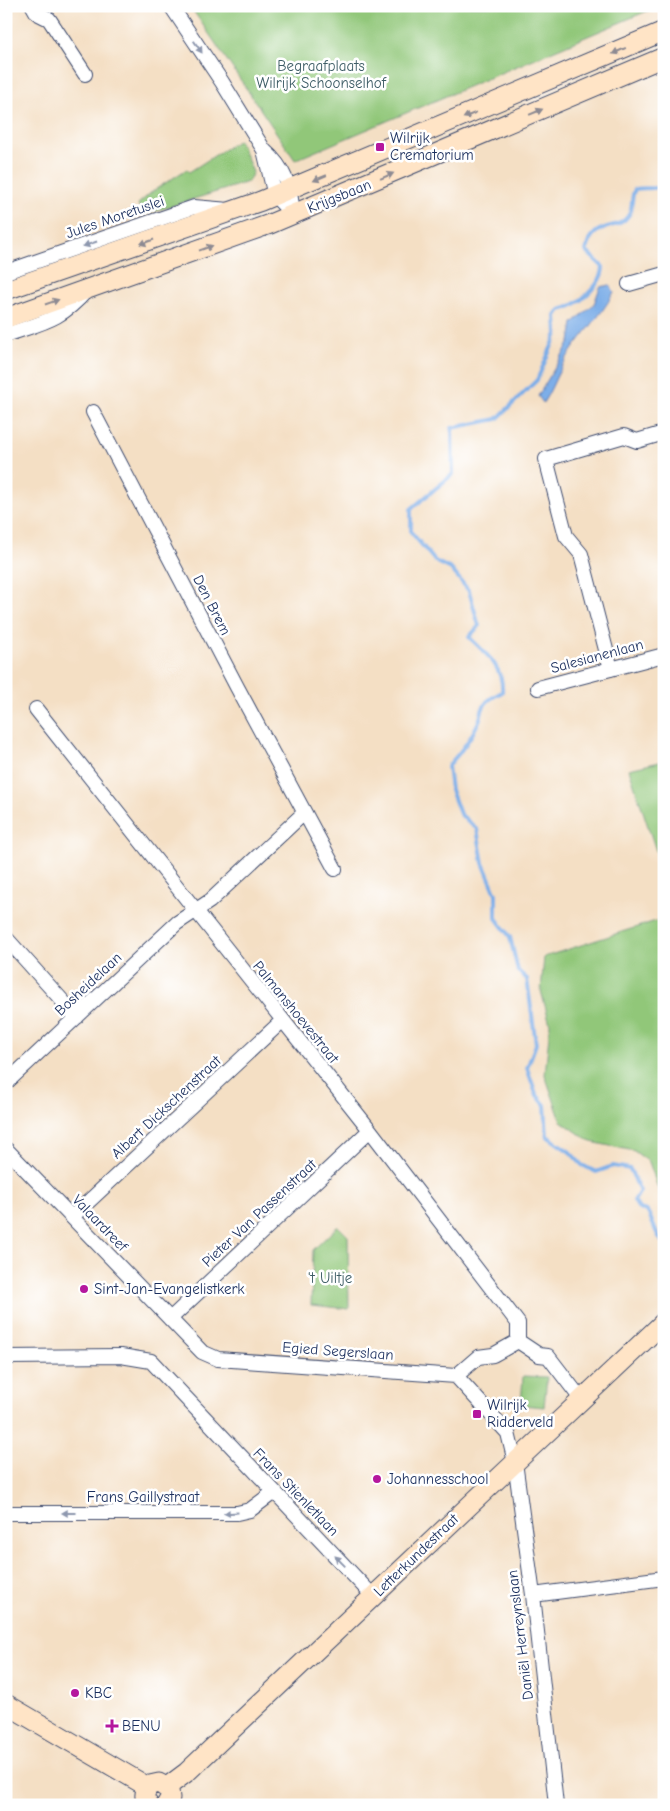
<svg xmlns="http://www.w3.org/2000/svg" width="670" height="1811" font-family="'Comic Neue',sans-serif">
	<rect width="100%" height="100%" fill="#fff"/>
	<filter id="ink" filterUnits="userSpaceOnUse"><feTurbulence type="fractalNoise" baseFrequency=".02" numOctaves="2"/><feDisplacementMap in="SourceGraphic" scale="10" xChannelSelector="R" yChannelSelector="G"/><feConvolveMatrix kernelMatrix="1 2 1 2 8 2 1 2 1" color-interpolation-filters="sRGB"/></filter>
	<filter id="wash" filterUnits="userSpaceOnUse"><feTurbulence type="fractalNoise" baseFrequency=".0096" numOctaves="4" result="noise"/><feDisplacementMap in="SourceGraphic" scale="20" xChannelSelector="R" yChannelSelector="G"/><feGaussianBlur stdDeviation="1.12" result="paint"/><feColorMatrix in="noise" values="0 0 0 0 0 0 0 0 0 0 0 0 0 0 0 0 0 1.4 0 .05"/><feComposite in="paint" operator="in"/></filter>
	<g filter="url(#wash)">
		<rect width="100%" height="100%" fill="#f4dfc4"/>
		<!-- green -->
		<path fill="#91c779" stroke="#567b6c" d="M 190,6 L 659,6 L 295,160 Z
			M 239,140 L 253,172 L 248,182 L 143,215 L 138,204 L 153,191 L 187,169 L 189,172 Z
			M 664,761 L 664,875 L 629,769 Z
			M 662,919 L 664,1197 L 661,1197 L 649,1162 L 634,1151 L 591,1142 L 561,1121 L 545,1075 L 550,1024 L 541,991 L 544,957 Z
			M 338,1226 L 348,1236 L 349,1309 L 311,1305 L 313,1250 Z
			M 523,1376 L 547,1377 L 544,1407 L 521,1405 Z"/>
		<!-- water -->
		<path fill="#7daee8" stroke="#4c6ea3" d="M 610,285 L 614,292 C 600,319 575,341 561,368 C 554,381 551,391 543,403 L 538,396 L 570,342 L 573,323 L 594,304 L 600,287 Z"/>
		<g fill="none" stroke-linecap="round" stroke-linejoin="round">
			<!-- stream -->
			<path stroke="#7daee8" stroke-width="4" d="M 664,186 C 654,190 645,187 635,189 C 630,198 634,208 628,216 C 618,232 592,219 586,251 L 603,267 C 603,284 577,307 560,310 L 556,316 L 557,334 L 537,380 L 497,419 L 452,428 L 453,474 L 411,509 L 411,532 L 435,561 L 451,569 L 469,591 L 479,626 L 469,637 C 485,653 504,667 502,692 C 497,695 490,698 486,703 C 481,709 482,714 479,721 C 472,737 460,753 448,766 L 451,790 L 460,814 L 477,829 L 483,863 L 496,894 L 496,918 L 510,937 L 518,971 L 527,979 L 536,1044 L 527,1068 L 536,1094 L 545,1105 L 547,1136 L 570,1152 L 582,1165 L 596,1172 L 613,1166 L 630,1169 L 640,1191 L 634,1201 L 639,1209 L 647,1211 C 655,1224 653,1231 664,1244"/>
		</g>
	</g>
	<g filter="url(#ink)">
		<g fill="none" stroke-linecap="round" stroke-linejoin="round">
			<defs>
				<path id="street" d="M 33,6 L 37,13 L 49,19 L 85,74
					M 171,6 L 222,82 L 264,150 C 285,168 291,188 293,215
					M 264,150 L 275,196 L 293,215
					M 6,272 L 194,207 L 229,210
					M 629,284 L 664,274
					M 6,335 C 43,322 60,321 87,290
					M 93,412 L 237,687 L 335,869
					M 611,669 L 581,554 L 566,536 L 546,459 L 624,436 L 637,441 L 664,433
					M 538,688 L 664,655
					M 36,709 L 370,1130 L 518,1323 L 518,1341
					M 6,938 L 77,1017
					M 6,1083 L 177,923 L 210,901 L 304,813
					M 6,1149 L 202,1352 L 218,1359 L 456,1376
					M 72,1217 L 282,1021
					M 170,1319 L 370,1130
					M 518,1341 L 539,1355 L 548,1356 L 581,1399
					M 6,1357 L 121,1356 L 151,1361 L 373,1596
					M 456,1376 L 508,1433 L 515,1462 L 533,1595 L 556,1805
					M 456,1376 L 478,1357 L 493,1355 L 518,1341
					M 6,1513 L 237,1513 L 250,1510 L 274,1492
					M 533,1595 L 664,1578"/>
				<path id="secondary" d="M 6,290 L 261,201 L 664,31
					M 6,318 L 270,224 L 664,57
					M 6,1704 L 148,1787
					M 167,1787 L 187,1772 L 664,1322
					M 149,1805 C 143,1798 144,1792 150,1785 L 159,1783 L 169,1790 L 170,1798 L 166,1805"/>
			</defs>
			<!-- street casing -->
			<use href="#street" stroke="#3c496d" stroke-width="16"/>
			<!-- secondary casing -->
			<use href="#secondary" stroke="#3c496d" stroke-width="21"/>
			<!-- street -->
			<use href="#street" stroke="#fff" stroke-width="14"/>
			<!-- secondary -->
			<use href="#secondary" stroke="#ffe4c6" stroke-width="19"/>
		</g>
		<!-- one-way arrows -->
		<defs><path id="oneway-solid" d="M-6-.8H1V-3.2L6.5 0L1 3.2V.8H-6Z" transform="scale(1.25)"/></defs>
		<g fill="#8d97ae">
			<use href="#oneway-solid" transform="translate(198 47) rotate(56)"/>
			<use href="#oneway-solid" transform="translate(90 244) rotate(161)"/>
			<use href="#oneway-solid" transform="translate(69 1513) rotate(-180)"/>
			<use href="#oneway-solid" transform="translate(231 1513) rotate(177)"/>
			<use href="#oneway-solid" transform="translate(340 1561) rotate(-134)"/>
		</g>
		<g fill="#8d8a92">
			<use href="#oneway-solid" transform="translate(619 51) rotate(156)"/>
			<use href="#oneway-solid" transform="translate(536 112) rotate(-23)"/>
			<use href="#oneway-solid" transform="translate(470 115) rotate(157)"/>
			<use href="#oneway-solid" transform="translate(387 176) rotate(-23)"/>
			<use href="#oneway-solid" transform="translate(320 178) rotate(157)"/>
			<use href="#oneway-solid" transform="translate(147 242) rotate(161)"/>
			<use href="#oneway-solid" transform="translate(206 248) rotate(-20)"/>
			<use href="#oneway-solid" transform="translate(52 302) rotate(-19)"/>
		</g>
	</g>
	<!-- markers -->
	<g fill="#b5179e" stroke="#fff" stroke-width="2">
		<rect x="375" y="142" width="10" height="10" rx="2.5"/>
		<circle cx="84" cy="1289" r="5"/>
		<rect x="472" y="1409" width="10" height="10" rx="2.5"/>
		<circle cx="377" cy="1479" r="5"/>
		<circle cx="75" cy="1693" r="5"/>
		<path d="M109.5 1718.5h5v5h5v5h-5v5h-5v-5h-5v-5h5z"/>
	</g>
	<g text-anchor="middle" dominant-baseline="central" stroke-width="5" stroke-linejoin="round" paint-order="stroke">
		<!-- park labels -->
		<g font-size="15" fill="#3e5d66" stroke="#fff">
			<text x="321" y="66">Begraafplaats<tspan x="321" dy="17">Wilrijk Schoonselhof</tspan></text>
			<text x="330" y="1278">'t Uiltje</text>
		</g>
		<!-- poi labels -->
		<g font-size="15" fill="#1b2f5e" stroke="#fff" text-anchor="start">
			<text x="390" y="138">Wilrijk<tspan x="390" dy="17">Crematorium</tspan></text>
			<text x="94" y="1289">Sint-Jan-Evangelistkerk</text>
			<text x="487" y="1405">Wilrijk<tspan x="487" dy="17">Ridderveld</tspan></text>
			<text x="387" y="1479">Johannesschool</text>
			<text x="85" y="1693">KBC</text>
			<text x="122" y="1726">BENU</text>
		</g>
		<!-- street labels -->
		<g font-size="15" fill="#1b2f5e" stroke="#fff">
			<text transform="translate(339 196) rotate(-22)">Krijgsbaan</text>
			<text transform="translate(115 217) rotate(-19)">Jules Moretuslei</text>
			<text transform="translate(212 605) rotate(63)">Den Brem</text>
			<text transform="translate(597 656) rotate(-15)">Salesianenlaan</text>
			<text transform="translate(88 984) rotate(-43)">Bosheidelaan</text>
			<text transform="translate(296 1012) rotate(51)">Palmanshoevestraat</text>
			<text transform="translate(166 1107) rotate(-43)">Albert Dickschenstraat</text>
			<text transform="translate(259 1213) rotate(-43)">Pieter Van Passenstraat</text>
			<text transform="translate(100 1223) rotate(46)">Valaardreef</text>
			<text transform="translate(338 1351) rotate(4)">Egied Segerslaan</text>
			<text transform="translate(296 1492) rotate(46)">Frans Stienletlaan</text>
			<text x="143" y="1497">Frans Gaillystraat</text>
			<text transform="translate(416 1555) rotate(-44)">Letterkundestraat</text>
			<text transform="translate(520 1635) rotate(-97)">Daniël Herreynslaan</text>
		</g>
	</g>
	<!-- margin -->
	<rect width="670" height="1811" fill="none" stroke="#fff" stroke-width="25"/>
</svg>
